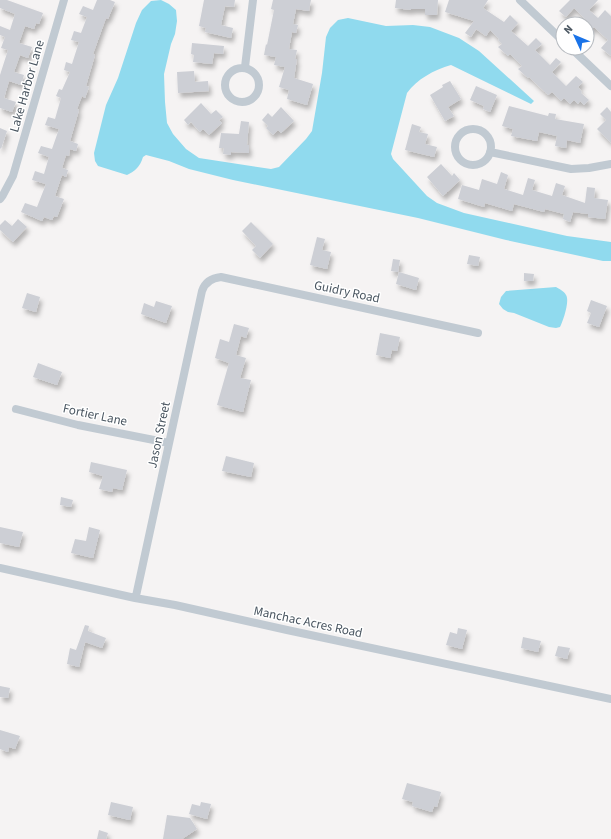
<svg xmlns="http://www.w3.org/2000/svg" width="611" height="839" font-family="'Source Sans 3',sans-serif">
	<defs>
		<filter id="shadow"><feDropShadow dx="2.5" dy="4.5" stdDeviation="2" flood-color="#0004"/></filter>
	</defs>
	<rect width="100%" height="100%" fill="#f5f3f3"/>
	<!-- water -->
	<path fill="#90daee" d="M 161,0 L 169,4 L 176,10 L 177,21 L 175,34 L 171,44 L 164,74 L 165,102 L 167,123 L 173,134 L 186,149 L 199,158 L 271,169 L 279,167 L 306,139 L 312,131 L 322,73 L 326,37 L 330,28 L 338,20 L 348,18 L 386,26 L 413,25 L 430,27 L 459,38 L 479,51 L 534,101 L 531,104 L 451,65 C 434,70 417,79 407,93 L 391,154 L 393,159 L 427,196 L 437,203 L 464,213 L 567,236 L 611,242 L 611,261 L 603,261 L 506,240 L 418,218 L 233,180 L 189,169 L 169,161 L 146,155 L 143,157 C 140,167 135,171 127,175 L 98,166 L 95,161 L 94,153 L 106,105 L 118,78 L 136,23 L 142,10 L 151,1 Z
		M 556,287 C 559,289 564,291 566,295 C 570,301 563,321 560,327 L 556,328 L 549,327 L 514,313 L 508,312 L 503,309 L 499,304 L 501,297 L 506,291 Z"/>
	<!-- building -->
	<path fill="#cdcfd5" filter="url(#shadow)" d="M 0,0 L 7,0 L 43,13 L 39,24 L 36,23 L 34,29 L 25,26 L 19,43 L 32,47 L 28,58 L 20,55 L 14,72 L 24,75 L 21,85 L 9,81 L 4,98 L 16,102 L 12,112 L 0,108 L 0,75 L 8,50 L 1,48 L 5,37 L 0,35 L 0,26 L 10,30 L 15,14 L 0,8 Z
		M 97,0 L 110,0 L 115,2 L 108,19 L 106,18 L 93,54 L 95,55 L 86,86 L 89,87 L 85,98 L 82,96 L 77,109 L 79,110 L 70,141 L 78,144 L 76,151 L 70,149 L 69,156 L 66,155 L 62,168 L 68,170 L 66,177 L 62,175 L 55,196 L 64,199 L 57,217 L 54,216 L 52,220 L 44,217 L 42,221 L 21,212 L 25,203 L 37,207 L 46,184 L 32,180 L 35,171 L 44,174 L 49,157 L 38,153 L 41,146 L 52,149 L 59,129 L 45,125 L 48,117 L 55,119 L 61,98 L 56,96 L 59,89 L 62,90 L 70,72 L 64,70 L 66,62 L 72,64 L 79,42 L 71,40 L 74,31 L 81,33 L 87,17 L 79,14 L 83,6 L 93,10 Z
		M 204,0 L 235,0 L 234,7 L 225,6 L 221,25 L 233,28 L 231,38 L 205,32 L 206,28 L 199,26 Z
		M 273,0 L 311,0 L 309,11 L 296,9 L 293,24 L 298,25 L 296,33 L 292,32 L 289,49 L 297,50 L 295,59 L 297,59 L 294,78 L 313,84 L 307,105 L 287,99 L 289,90 L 279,87 L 285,67 L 274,65 L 276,57 L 264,55 L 266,44 L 267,45 L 274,10 L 271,9 Z
		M 396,0 L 438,0 L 437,15 L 425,15 L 425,9 L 411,9 L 411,10 L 395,8 Z
		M 449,0 L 488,0 L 483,8 L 504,22 L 510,15 L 518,23 L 511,31 L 528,46 L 536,38 L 542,44 L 535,50 L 550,65 L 556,58 L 561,62 L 552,72 L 566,86 L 576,76 L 583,82 L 578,87 L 582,92 L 581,93 L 589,100 L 584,105 L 580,101 L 578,104 L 574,100 L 570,104 L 564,98 L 561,101 L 552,92 L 548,95 L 529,77 L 528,78 L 518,69 L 522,66 L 510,54 L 508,56 L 498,47 L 502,44 L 498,40 L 499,39 L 490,30 L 486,36 L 476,29 L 471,37 L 465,33 L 474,21 L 445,12 Z
		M 570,0 L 598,0 L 589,10 L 598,18 L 605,10 L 611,16 L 611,56 L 601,48 L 608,40 L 594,27 L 587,34 L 587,24 L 583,24 L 586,20 L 574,8 L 566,17 L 559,11 Z
		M 192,43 L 224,46 L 223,54 L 214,53 L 212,64 L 193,62 L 194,55 L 191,54 Z
		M 194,71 L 195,82 L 208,81 L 209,91 L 178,93 L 177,72 Z
		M 450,81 L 461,99 L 448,107 L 454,116 L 445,121 L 430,95 L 443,87 L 442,85 Z
		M 476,86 L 497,95 L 490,112 L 483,109 L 484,106 L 470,100 Z
		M 201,103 L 211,114 L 216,110 L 223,117 L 219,120 L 222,123 L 209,135 L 203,129 L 200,132 L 191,122 L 188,125 L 184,120 Z
		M 509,106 L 548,116 L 549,113 L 556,114 L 555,119 L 584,124 L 580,143 L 567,140 L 566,148 L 555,146 L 557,136 L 539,132 L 537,141 L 511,136 L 513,129 L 502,126 Z
		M 281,107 L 294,121 L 281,133 L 278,130 L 273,135 L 266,128 L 268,126 L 262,120 L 268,113 L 272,117 Z
		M 607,107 L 611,112 L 611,143 L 597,129 L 606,120 L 600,114 Z
		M 241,121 L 249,122 L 247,145 L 249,145 L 249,153 L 231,152 L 231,155 L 223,154 L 224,148 L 219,148 L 221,133 L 239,134 Z
		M 412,124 L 421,127 L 419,132 L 428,134 L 425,144 L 437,147 L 434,157 L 405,150 Z
		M 0,128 L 7,131 L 1,149 L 0,148 Z
		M 441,164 L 452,176 L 454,173 L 460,180 L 443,196 L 427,177 Z
		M 501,172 L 508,175 L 504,189 L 523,195 L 528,178 L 535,180 L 532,190 L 552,196 L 556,183 L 565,186 L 562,195 L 585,203 L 587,187 L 595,188 L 594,198 L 608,200 L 605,219 L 588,217 L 588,214 L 573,212 L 570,222 L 563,219 L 564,214 L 545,209 L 544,212 L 514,204 L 512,211 L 485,203 L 484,207 L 458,199 L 462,185 L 479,190 L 482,179 L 497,184 Z
		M 18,219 L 27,227 L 13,242 L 0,230 L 0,225 L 5,220 L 12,226 Z
		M 251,222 L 273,244 L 260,258 L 252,250 L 256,246 L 242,231 Z
		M 317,237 L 325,239 L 322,250 L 331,252 L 327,269 L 310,265 Z
		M 469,255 L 480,257 L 478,266 L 467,264 Z
		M 393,259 L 400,260 L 398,272 L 391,271 Z
		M 399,272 L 419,278 L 416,290 L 396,284 Z
		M 524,273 L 534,274 L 533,281 L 524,281 Z
		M 27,293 L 40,297 L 36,312 L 22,308 Z
		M 591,300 L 607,306 L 599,327 L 587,323 L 591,313 L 587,311 Z
		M 156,301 L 172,306 L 166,323 L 141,314 L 144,303 L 154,307 Z
		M 234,324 L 249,328 L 246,338 L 241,336 L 236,355 L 246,358 L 240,378 L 251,380 L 243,412 L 217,405 L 229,363 L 215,358 L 220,339 L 229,342 Z
		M 380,333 L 400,337 L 397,351 L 392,350 L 390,358 L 376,355 Z
		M 38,363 L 62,372 L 57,385 L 33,377 Z
		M 226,456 L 254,463 L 251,477 L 222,471 Z
		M 91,462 L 127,470 L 122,490 L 113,488 L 112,492 L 99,489 L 103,476 L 89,472 Z
		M 61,497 L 73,500 L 71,507 L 60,505 Z
		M 0,527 L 23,532 L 19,547 L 0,543 Z
		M 89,527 L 100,530 L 93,558 L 71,553 L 75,539 L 86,541 Z
		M 85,625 L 89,626 L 88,631 L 106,638 L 102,648 L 85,642 L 79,667 L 67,664 L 70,648 L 76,650 Z
		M 458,628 L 467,630 L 462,649 L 446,645 L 450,632 L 457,634 Z
		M 523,637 L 541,641 L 538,652 L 521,648 Z
		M 558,646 L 570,648 L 567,659 L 555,656 Z
		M 0,686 L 10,688 L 8,698 L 0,697 Z
		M 0,730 L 20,736 L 15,749 L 9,747 L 8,752 L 0,749 Z
		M 407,783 L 441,792 L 437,807 L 434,806 L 432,812 L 412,806 L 413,802 L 402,799 Z
		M 111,802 L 133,807 L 130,820 L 108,815 Z
		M 201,802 L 211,804 L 207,819 L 189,814 L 192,804 L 200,806 Z
		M 167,815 L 190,818 L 197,829 L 182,839 L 163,839 Z
		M 99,830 L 108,833 L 106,839 L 97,839 Z"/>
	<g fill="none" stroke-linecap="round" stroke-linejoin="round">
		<!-- minor -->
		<path stroke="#c1cad2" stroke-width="8" d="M 520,0 L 563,41
			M 571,48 L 611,86
			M 245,67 L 253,0
			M225 85a17 17 0 1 1 34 0a17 17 0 1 1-34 0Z
			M455 147a18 18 0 1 1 36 0a18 18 0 1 1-36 0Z
			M 490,152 L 571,169 L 589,168 L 611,164
			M 0,199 L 3,195 L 13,176 L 64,0
			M 16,409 L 78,425 L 169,443
			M 0,568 L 135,598 L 175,605 L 287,630 L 611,699
			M 135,598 L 136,596 L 202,291 C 205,282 211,278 221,277 L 478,333"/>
	</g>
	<g text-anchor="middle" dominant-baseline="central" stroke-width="3" stroke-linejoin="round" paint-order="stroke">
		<!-- street labels -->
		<g font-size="13" fill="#4a5661" stroke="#fff">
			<text transform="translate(27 86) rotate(-74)">Lake Harbor Lane</text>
			<text transform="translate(347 292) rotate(12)">Guidry Road</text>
			<text transform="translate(95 415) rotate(12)">Fortier Lane</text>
			<text transform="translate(159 435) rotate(-78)">Jason Street</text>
			<text transform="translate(308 622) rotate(12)">Manchac Acres Road</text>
		</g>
	</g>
	<!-- north arrow -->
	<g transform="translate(575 36) rotate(314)"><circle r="19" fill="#ffffff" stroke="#b7bbc0"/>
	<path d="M0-3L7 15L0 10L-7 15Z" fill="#1a73e8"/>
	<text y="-6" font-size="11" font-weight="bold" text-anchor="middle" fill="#4a5661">N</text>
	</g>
</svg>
